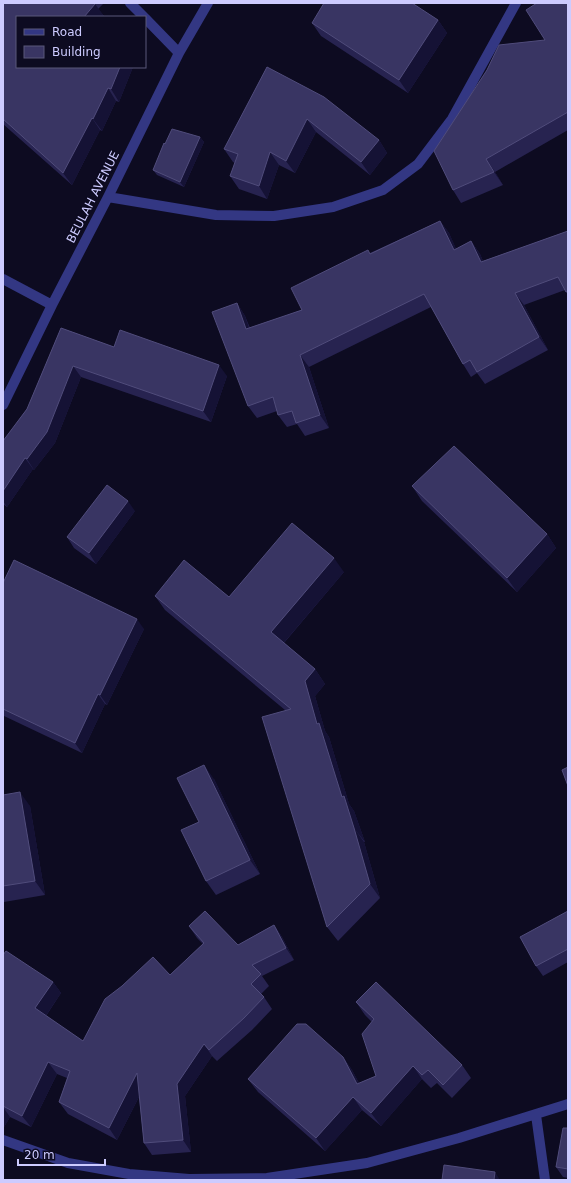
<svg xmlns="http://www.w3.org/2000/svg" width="571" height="1183" font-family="'DejaVu Sans',sans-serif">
	<rect width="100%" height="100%" fill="#0d0b21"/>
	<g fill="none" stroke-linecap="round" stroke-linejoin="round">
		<!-- minor -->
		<path stroke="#333783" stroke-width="10" d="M 130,3 L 144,17
			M 145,18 L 179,53
			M 108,197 L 216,215 L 274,216 L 333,207 L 383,190 L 418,164 L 452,119 L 516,3
			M 3,279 L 52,305
			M 3,405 L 52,305 L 108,197 L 179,53 L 208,3
			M 536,1115 L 545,1180
			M 3,1140 L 68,1163 L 129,1174 L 189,1179 L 267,1178 L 367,1163 L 459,1138 L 568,1104"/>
	</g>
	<!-- wall -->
	<path fill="#272350" d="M 3,3 L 104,3 L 98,9 L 104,16 L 103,17 L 17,17 L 133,67 L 119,102 L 116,101 L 102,131 L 100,130 L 72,185 L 3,124 Z
		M 568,3 L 568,130 L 495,172 L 503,185 L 461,203 L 453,190 Z
		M 438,20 L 447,33 L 408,93 L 321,36 L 312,23 Z
		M 267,67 L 379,140 L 387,153 L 370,175 L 316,132 L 295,173 L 279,165 L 267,199 L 239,189 L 230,176 L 235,163 L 233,162 L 224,149 Z
		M 200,137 L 204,142 L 184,187 L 157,175 L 153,170 L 165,144 Z
		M 440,221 L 449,233 L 456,249 L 471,241 L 480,254 L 483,261 L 568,231 L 568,295 L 565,290 L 524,305 L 548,350 L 485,384 L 477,373 L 471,377 L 463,364 L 431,307 L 309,367 L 329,428 L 305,436 L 297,424 L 287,427 L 278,415 L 277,411 L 257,418 L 248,406 L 237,303 L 245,316 L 250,328 L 302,310 L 370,253 Z
		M 61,328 L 114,347 L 227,376 L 211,422 L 81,377 L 55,443 L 34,470 L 33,469 L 7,507 L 3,504 L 3,441 L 27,409 Z
		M 412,486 L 547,534 L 556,548 L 517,592 L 422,501 Z
		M 135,511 L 96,564 L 74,548 L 67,537 Z
		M 344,572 L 284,643 L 315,669 L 325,684 L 315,696 L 325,731 L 329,737 L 349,804 L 354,811 L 365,842 L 364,842 L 380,898 L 338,941 L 327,927 L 285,710 L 165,610 L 155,596 L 229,597 Z
		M 3,583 L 144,629 L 107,705 L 105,704 L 82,753 L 4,716 L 3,718 Z
		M 214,779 L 260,874 L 216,895 L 206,881 L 199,822 Z
		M 3,795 L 30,806 L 45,895 L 4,902 L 3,900 Z
		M 568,911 L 568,962 L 543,976 L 536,966 Z
		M 274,925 L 282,937 L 294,960 L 262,976 L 269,986 L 261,994 L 264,997 L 272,1009 L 252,1030 L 217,1061 L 212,1056 L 185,1096 L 191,1152 L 152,1155 L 144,1143 L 139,1097 L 117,1140 L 68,1114 L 59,1102 L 67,1078 L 57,1074 L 31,1127 L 10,1117 L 4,1127 L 3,1126 L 3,955 L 53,982 L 61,993 L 46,1016 L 83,1041 L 170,975 L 203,944 L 197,938 L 189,926 L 238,945 Z
		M 356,1002 L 462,1065 L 471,1078 L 452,1098 L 437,1083 L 431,1088 L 422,1079 L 381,1126 L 362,1110 L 325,1151 L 258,1092 L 248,1079 L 343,1057 L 352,1070 L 359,1083 L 376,1076 L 372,1022 L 365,1015 Z
		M 568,1128 L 568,1178 L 563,1177 L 556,1167 Z"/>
	<!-- shaded-wall -->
	<path fill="#151235" d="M 95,4 L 104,16 L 103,17 L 84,17 Z
		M 438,20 L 447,33 L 408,93 L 399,80 Z
		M 120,67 L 133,67 L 119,102 L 111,89 Z
		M 108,88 L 116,101 L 102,131 L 93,119 Z
		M 92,118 L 100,130 L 72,185 L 63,173 Z
		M 307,119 L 316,132 L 295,173 L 286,161 Z
		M 200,137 L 204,142 L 184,187 L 180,182 Z
		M 379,140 L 387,153 L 370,175 L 361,162 Z
		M 270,152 L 279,165 L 267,199 L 259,186 Z
		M 486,159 L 495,172 L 503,185 L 494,172 Z
		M 440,221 L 449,233 L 462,262 L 454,250 Z
		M 471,241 L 480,254 L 489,275 L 481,262 Z
		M 515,293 L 524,305 L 548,350 L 539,337 Z
		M 237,303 L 245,316 L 254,342 L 246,329 Z
		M 300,355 L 309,367 L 329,428 L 320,415 Z
		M 219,365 L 227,376 L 211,422 L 203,411 Z
		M 73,366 L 81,377 L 55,443 L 34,470 L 27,459 Z
		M 25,458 L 33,469 L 7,507 L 3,501 L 3,491 Z
		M 128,501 L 135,511 L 96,564 L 89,553 Z
		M 547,534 L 556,548 L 517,592 L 507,578 Z
		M 334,558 L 344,572 L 281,646 L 271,632 Z
		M 137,619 L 144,629 L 107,705 L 100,695 Z
		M 315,669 L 325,684 L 315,696 L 325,731 L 329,737 L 349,804 L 354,811 L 365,842 L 354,828 L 342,797 L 317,724 L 305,681 Z
		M 98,694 L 105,704 L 82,753 L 75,743 Z
		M 204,765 L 214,779 L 260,874 L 250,860 Z
		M 20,792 L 30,806 L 45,895 L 35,881 Z
		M 354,828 L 364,842 L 380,898 L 370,884 Z
		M 274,925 L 282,937 L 294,960 L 286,948 Z
		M 53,982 L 61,993 L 43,1020 L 35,1008 Z
		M 204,1044 L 212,1056 L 185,1096 L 191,1152 L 183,1140 L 177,1084 Z
		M 343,1057 L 352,1070 L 366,1097 L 357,1084 Z
		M 48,1062 L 57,1074 L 31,1127 L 22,1116 Z
		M 413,1066 L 422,1079 L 381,1126 L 371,1113 Z
		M 137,1073 L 145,1085 L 117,1140 L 109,1128 Z
		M 353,1097 L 362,1110 L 325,1151 L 316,1138 Z
		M 3,1107 L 10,1117 L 4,1127 L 3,1125 Z
		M 495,1172 L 500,1180 L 494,1180 Z"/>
	<!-- building -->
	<path fill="#393563" stroke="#504c7b" d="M 3,3 L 94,3 L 95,4 L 84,17 L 17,17 L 17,67 L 120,67 L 111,89 L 108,88 L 93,119 L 92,118 L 63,173 L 3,119 Z
		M 324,3 L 412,3 L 438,20 L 399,80 L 312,23 Z
		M 537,3 L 568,3 L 568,112 L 486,159 L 494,172 L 453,190 L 434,151 L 487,70 L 499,45 L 545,40 L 526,10 Z
		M 267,67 L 324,97 L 379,140 L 361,162 L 307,119 L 286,161 L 270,152 L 259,186 L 230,176 L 238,154 L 224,149 Z
		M 172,129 L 200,137 L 180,182 L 153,170 L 164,143 L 165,144 Z
		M 440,221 L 454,250 L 471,241 L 481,262 L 568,231 L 568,291 L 566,292 L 558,277 L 515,293 L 539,337 L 477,372 L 470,360 L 463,364 L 424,294 L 300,355 L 320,415 L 296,423 L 292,411 L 278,415 L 273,397 L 248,406 L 212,312 L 237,303 L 246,329 L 302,310 L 291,288 L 368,250 L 370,254 Z
		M 61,328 L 114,347 L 120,330 L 219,365 L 203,411 L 73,366 L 47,432 L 27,459 L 25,458 L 3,491 L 3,441 L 27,409 Z
		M 454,446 L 547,534 L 507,578 L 412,486 Z
		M 107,485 L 128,501 L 89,553 L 67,537 Z
		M 292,523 L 334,558 L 271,632 L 315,669 L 305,681 L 317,724 L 319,723 L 342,797 L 344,796 L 354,828 L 370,884 L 327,927 L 262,717 L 291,709 L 155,596 L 184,560 L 229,597 Z
		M 14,560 L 137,619 L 100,695 L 98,694 L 75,743 L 3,709 L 3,583 Z
		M 204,765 L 250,860 L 206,881 L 181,830 L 199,822 L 177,778 Z
		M 568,767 L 568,786 L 562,770 Z
		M 20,792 L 35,881 L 3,886 L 3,795 Z
		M 205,911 L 238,945 L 274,925 L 286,948 L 252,965 L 261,974 L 251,984 L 264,997 L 244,1018 L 209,1050 L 204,1044 L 177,1084 L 183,1140 L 144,1143 L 137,1073 L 109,1128 L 59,1102 L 70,1071 L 48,1062 L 22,1116 L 3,1106 L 3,955 L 6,951 L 53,982 L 35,1008 L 83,1041 L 105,999 L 122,986 L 153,957 L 170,975 L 204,943 L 189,926 Z
		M 568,911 L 568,949 L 536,966 L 520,937 Z
		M 376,982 L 462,1065 L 443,1085 L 428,1070 L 422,1075 L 413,1066 L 371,1113 L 353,1097 L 316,1138 L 248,1079 L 297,1024 L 306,1024 L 343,1057 L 357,1084 L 376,1076 L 362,1034 L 374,1019 L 356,1002 Z
		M 563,1128 L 568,1128 L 568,1169 L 556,1167 Z
		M 444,1165 L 495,1172 L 494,1180 L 442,1180 Z"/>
	<g text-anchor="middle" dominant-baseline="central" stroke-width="3" stroke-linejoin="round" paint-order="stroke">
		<!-- street labels -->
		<g font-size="12" fill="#cdcbff" stroke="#0d0b21">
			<text transform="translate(93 197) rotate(-63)">BEULAH AVENUE</text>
		</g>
	</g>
	<!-- border -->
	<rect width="571" height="1183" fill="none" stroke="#cdcbff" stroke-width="8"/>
	<!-- legend -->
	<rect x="16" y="16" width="130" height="52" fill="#0d0b21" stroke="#5a587a"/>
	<rect x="24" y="29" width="20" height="6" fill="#333783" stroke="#5a587a"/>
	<text x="52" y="36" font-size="12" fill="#cdcbff">Road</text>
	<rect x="24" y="46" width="20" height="12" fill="#393563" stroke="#5a587a"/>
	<text x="52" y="56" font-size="12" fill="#cdcbff">Building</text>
	<!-- scale -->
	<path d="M18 1159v6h87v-6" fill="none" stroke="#cdcbff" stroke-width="2"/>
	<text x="24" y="1159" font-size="12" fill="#cdcbff" stroke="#0d0b21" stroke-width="3" paint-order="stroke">20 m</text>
</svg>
